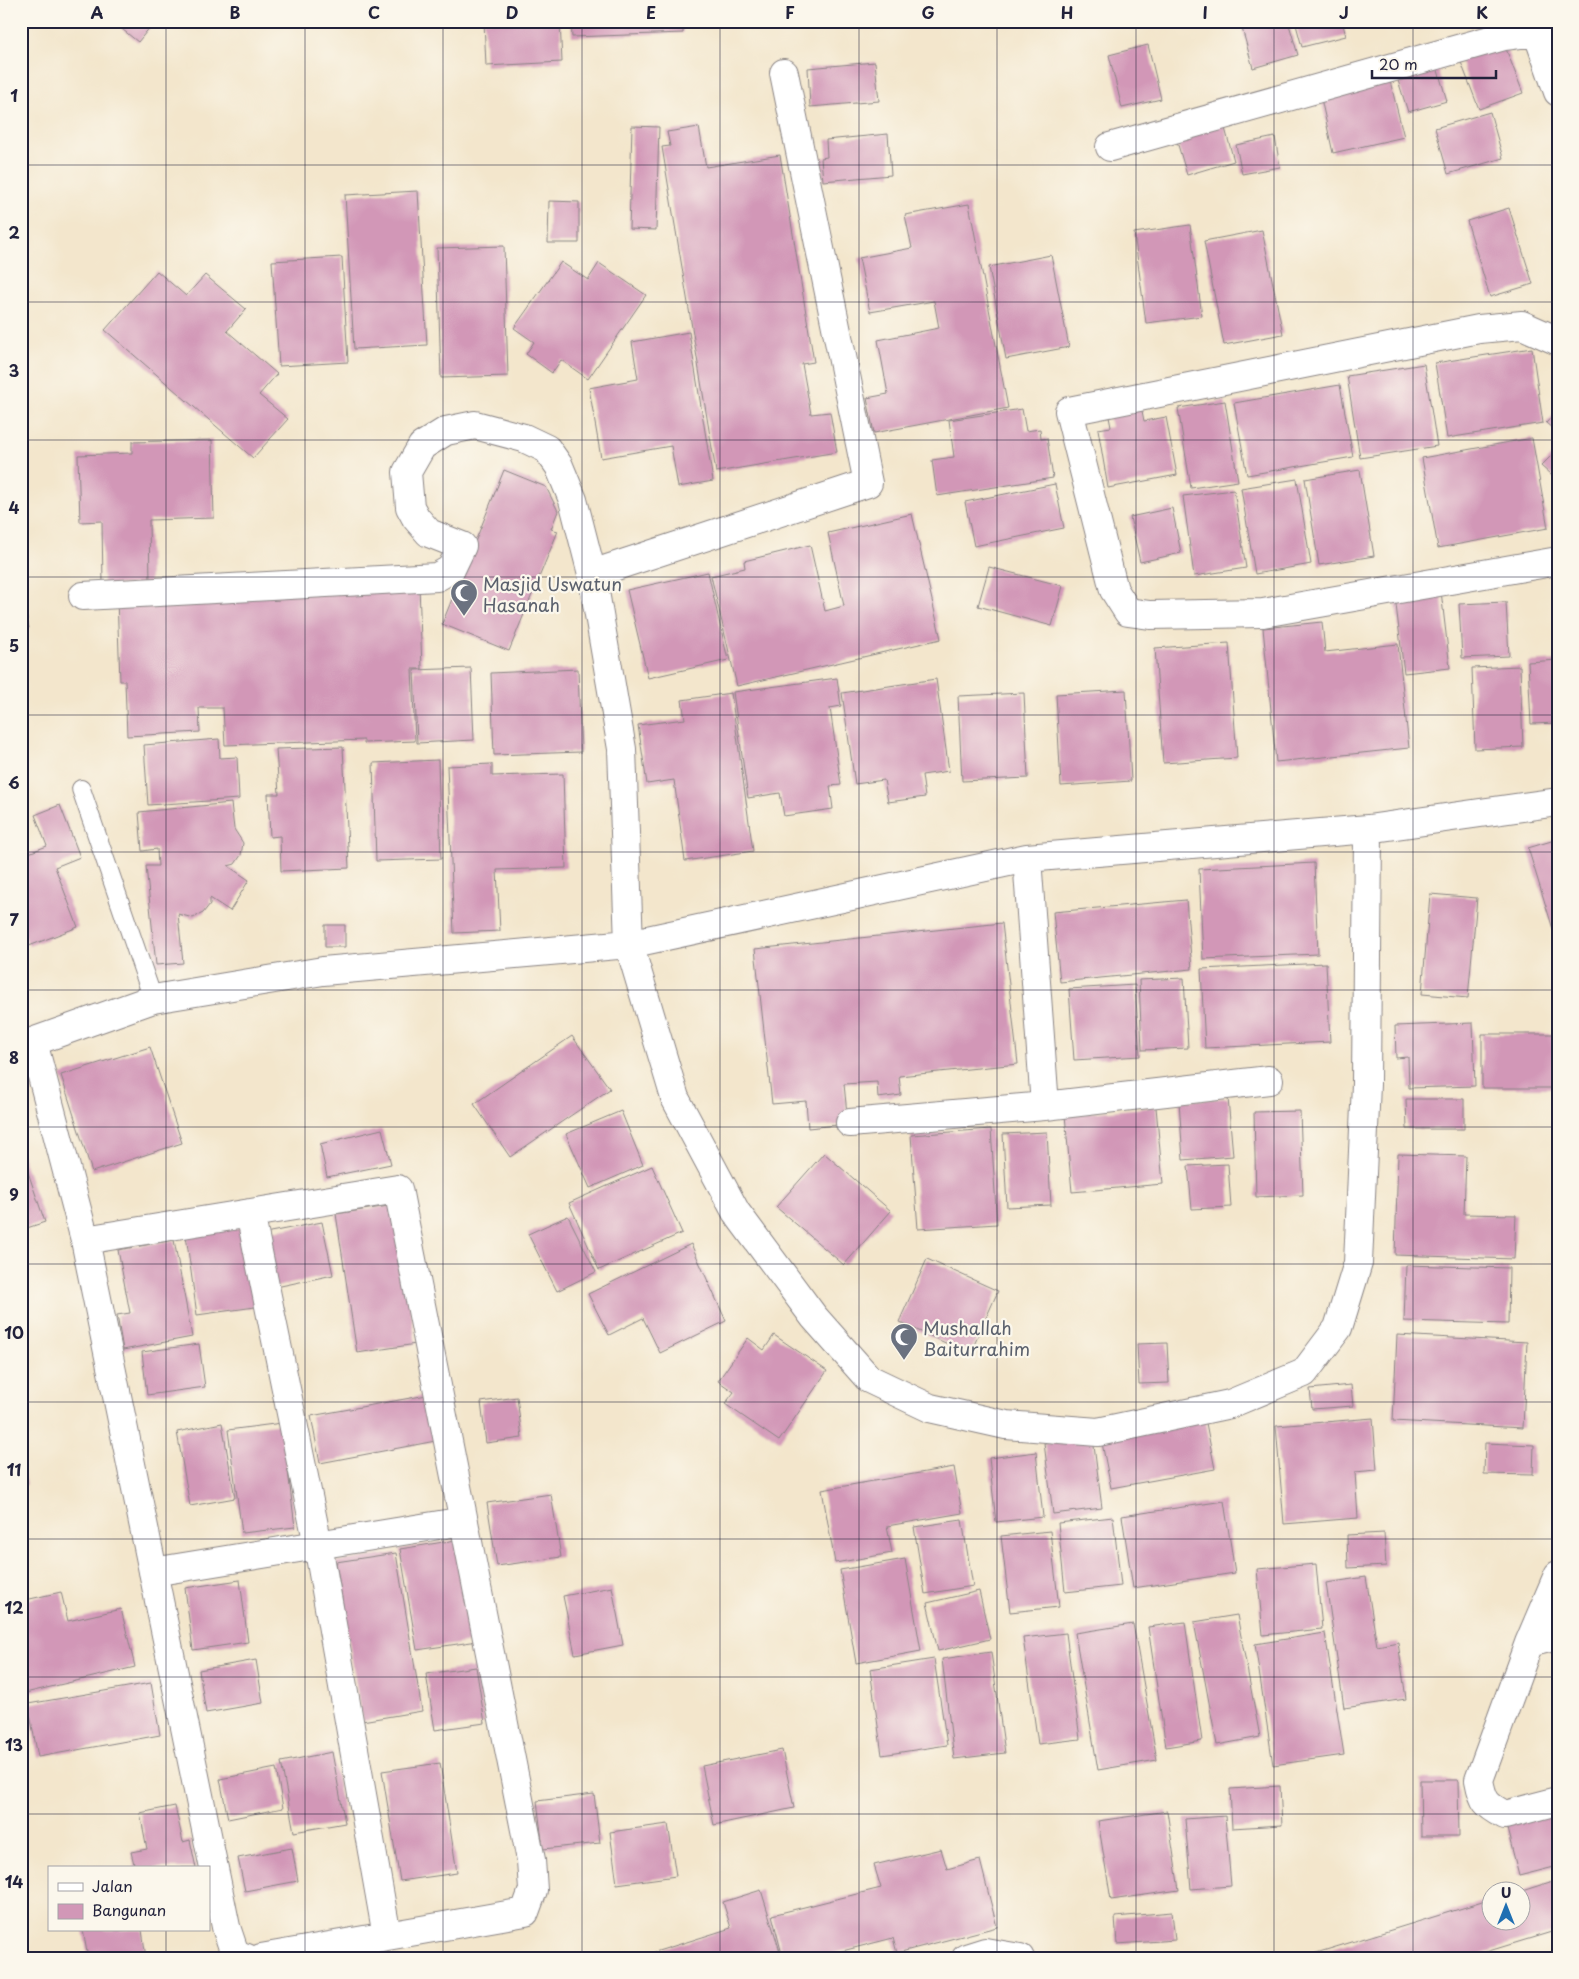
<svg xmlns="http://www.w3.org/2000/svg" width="1579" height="1979" font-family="'Playpen Sans',sans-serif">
	<rect width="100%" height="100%" fill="#fbf7ec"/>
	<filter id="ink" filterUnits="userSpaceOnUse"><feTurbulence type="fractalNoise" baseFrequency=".02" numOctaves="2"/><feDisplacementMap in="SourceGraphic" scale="10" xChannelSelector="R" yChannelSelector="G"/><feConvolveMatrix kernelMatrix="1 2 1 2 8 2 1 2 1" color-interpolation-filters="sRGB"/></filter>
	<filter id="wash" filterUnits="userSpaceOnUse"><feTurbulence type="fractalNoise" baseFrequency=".0096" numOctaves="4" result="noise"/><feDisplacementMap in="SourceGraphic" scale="20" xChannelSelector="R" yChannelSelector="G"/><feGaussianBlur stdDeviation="1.12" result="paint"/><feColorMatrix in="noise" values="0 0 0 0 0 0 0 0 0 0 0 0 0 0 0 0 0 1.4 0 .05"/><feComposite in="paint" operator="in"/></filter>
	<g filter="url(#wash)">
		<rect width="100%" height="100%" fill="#f3e6cc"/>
		<g id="blocks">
			<!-- building -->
			<path fill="#d297b7" d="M 112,21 L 155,21 L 138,42 Z
				M 484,21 L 560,21 L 562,62 L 486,66 Z
				M 571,21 L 683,21 L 683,33 L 572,37 Z
				M 1240,21 L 1288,21 L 1298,55 L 1253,68 Z
				M 1295,21 L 1342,21 L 1346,36 L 1302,47 Z
				M 1503,41 L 1523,93 L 1479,109 L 1459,57 Z
				M 1148,45 L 1161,99 L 1122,108 L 1109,55 Z
				M 1435,60 L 1447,101 L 1408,112 L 1395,71 Z
				M 875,62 L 879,101 L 810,107 L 808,68 Z
				M 1389,77 L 1404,137 L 1333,153 L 1320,94 Z
				M 1490,112 L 1503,158 L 1448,174 L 1435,128 Z
				M 1223,121 L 1234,161 L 1187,175 L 1175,135 Z
				M 632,126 L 659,127 L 656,230 L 629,229 Z
				M 699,127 L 706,167 L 780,155 L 814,362 L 802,364 L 811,414 L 830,412 L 837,452 L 716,472 L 662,147 L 670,146 L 667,132 Z
				M 888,134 L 891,175 L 823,181 L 821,158 L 827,157 L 826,140 Z
				M 1275,137 L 1280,167 L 1242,174 L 1236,145 Z
				M 418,191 L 427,345 L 354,349 L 345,195 Z
				M 549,201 L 579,202 L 579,243 L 548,243 Z
				M 969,204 L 1008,408 L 874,433 L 867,398 L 888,394 L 878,340 L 939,328 L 934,301 L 870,312 L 859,258 L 912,248 L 905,215 Z
				M 1509,208 L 1533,284 L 1490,297 L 1467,221 Z
				M 1190,225 L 1202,316 L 1146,323 L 1134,233 Z
				M 1262,230 L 1283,334 L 1224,345 L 1204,241 Z
				M 504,246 L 508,376 L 441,378 L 437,248 Z
				M 1051,255 L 1069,347 L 1006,359 L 989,267 Z
				M 342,257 L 348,362 L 279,366 L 272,261 Z
				M 561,262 L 588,280 L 599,263 L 646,295 L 588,379 L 561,360 L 552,373 L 526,354 L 534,342 L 514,328 Z
				M 157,271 L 186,296 L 205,275 L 246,309 L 227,331 L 277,374 L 259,395 L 288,419 L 253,458 L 105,330 Z
				M 689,332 L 713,481 L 678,487 L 671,446 L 601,458 L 589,388 L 638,379 L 632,342 Z
				M 1532,348 L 1543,423 L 1447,438 L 1435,363 Z
				M 1424,364 L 1437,446 L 1360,458 L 1347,376 Z
				M 1340,385 L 1353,457 L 1247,475 L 1234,403 Z
				M 1225,401 L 1238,481 L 1191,488 L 1178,408 Z
				M 1141,406 L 1144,421 L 1166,417 L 1177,475 L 1108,488 L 1098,429 L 1111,427 L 1108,412 Z
				M 1022,409 L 1026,431 L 1040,429 L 1041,439 L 1047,438 L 1053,478 L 937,496 L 932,460 L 954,457 L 949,420 Z
				M 1558,410 L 1558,433 L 1546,423 Z
				M 1532,438 L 1548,528 L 1438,548 L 1422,458 Z
				M 212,440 L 214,518 L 149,520 L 150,584 L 103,585 L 102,521 L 80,522 L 78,455 L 132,453 L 132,442 Z
				M 1558,449 L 1558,481 L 1541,466 Z
				M 504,470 L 546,487 L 558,511 L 551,529 L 558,531 L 509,651 L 442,624 Z
				M 1360,470 L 1374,556 L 1319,565 L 1305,479 Z
				M 1297,479 L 1311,564 L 1255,574 L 1241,488 Z
				M 1055,484 L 1064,528 L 974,546 L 965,502 Z
				M 1234,490 L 1246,568 L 1194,576 L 1183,496 Z
				M 1172,508 L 1181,553 L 1140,562 L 1130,517 Z
				M 912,514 L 941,639 L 737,686 L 711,576 L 745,568 L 744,561 L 810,545 L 825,611 L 844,606 L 828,533 Z
				M 989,567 L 1063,586 L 1052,626 L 978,606 Z
				M 708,572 L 728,660 L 648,678 L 627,590 Z
				M 419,585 L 422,669 L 412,669 L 415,741 L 364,743 L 364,740 L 225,745 L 223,708 L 199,708 L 200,732 L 127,736 L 125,681 L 120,681 L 117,598 Z
				M 1441,591 L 1450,668 L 1404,673 L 1395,596 Z
				M 21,593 L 29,628 L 21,630 Z
				M 1506,602 L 1509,656 L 1462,658 L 1459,604 Z
				M 1322,622 L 1325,652 L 1398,644 L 1409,748 L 1276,762 L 1263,628 Z
				M 1229,643 L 1237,758 L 1163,763 L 1155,648 Z
				M 1558,660 L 1558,723 L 1531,724 L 1528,662 Z
				M 1520,666 L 1523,747 L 1475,749 L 1472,668 Z
				M 471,668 L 474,740 L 417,743 L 414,670 Z
				M 578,669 L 581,752 L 494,755 L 491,673 Z
				M 837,678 L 841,706 L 830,708 L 841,785 L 830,786 L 833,809 L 784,816 L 780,793 L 748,798 L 733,692 Z
				M 936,679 L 949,771 L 922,775 L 925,797 L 888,802 L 884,780 L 855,784 L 842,693 Z
				M 1126,690 L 1131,781 L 1061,786 L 1056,694 Z
				M 731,693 L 753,851 L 685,861 L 674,780 L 647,784 L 638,725 L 685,719 L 682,700 Z
				M 1024,693 L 1028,778 L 962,781 L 958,696 Z
				M 219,739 L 220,758 L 237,757 L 239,799 L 148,805 L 144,745 Z
				M 343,747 L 349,868 L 281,871 L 280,836 L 270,837 L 268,794 L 279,794 L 276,749 Z
				M 438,760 L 441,859 L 376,861 L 373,763 Z
				M 492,764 L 492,776 L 563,774 L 566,868 L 497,870 L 500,931 L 454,933 L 447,766 Z
				M 231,803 L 234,829 L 243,843 L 241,855 L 235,864 L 228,866 L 249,880 L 230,911 L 210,898 L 210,904 L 203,913 L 193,918 L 178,914 L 183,963 L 156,965 L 146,866 L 158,866 L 157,849 L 142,851 L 139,812 Z
				M 60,805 L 80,857 L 55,867 L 78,927 L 29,946 L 21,927 L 21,856 L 47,846 L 35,815 Z
				M 1558,839 L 1558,942 L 1557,942 L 1528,848 Z
				M 1314,863 L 1318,954 L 1203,959 L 1199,869 Z
				M 1430,894 L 1477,898 L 1468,998 L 1422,994 Z
				M 1186,900 L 1192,969 L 1060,982 L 1053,912 Z
				M 1002,923 L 1018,1064 L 899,1076 L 901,1095 L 878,1098 L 877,1082 L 844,1084 L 848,1124 L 808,1128 L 806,1101 L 772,1104 L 755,949 Z
				M 325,925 L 345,925 L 345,947 L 325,947 Z
				M 1326,963 L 1330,1042 L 1205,1048 L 1201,969 Z
				M 1184,978 L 1188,1048 L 1142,1050 L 1139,980 Z
				M 1135,985 L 1140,1056 L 1074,1060 L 1069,989 Z
				M 1473,1023 L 1475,1086 L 1409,1088 L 1408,1057 L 1396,1058 L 1395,1026 Z
				M 1482,1034 L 1558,1034 L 1558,1088 L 1482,1088 Z
				M 572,1036 L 610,1089 L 510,1157 L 474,1104 Z
				M 150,1047 L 182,1143 L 92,1172 L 61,1075 Z
				M 1228,1098 L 1233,1156 L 1183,1160 L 1179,1101 Z
				M 1406,1099 L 1464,1099 L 1464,1129 L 1407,1129 Z
				M 1156,1107 L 1163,1184 L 1072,1192 L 1065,1115 Z
				M 621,1111 L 643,1165 L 590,1188 L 566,1134 Z
				M 1300,1111 L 1303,1195 L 1256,1197 L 1254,1112 Z
				M 382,1129 L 391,1164 L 327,1177 L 320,1144 Z
				M 991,1129 L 997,1224 L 918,1229 L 911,1135 Z
				M 1047,1132 L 1051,1205 L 1007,1207 L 1003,1134 Z
				M 21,1152 L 45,1222 L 21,1230 Z
				M 824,1153 L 891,1211 L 844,1265 L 776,1207 Z
				M 1398,1154 L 1466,1156 L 1464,1214 L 1516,1215 L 1514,1259 L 1395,1255 Z
				M 1228,1164 L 1231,1207 L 1192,1209 L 1188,1166 Z
				M 652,1166 L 682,1233 L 599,1270 L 569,1203 Z
				M 395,1205 L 416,1344 L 357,1353 L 336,1214 Z
				M 568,1216 L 596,1272 L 557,1291 L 528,1234 Z
				M 322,1222 L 333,1275 L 276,1287 L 265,1233 Z
				M 245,1227 L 255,1307 L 197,1315 L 186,1235 Z
				M 174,1240 L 192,1337 L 123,1350 L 117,1315 L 130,1313 L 118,1250 Z
				M 691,1244 L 726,1321 L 660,1353 L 643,1318 L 609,1335 L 588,1294 Z
				M 927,1259 L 998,1291 L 970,1354 L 899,1322 Z
				M 1406,1265 L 1509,1268 L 1508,1324 L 1404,1321 Z
				M 774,1335 L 827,1371 L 779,1441 L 725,1404 L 734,1392 L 718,1381 L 748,1338 L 764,1350 Z
				M 1397,1335 L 1527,1342 L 1523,1428 L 1393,1421 Z
				M 1167,1343 L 1169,1383 L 1139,1384 L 1137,1344 Z
				M 199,1344 L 205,1387 L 147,1395 L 142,1352 Z
				M 1351,1385 L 1353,1406 L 1312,1409 L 1310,1389 Z
				M 438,1393 L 446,1439 L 320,1463 L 311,1416 Z
				M 517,1397 L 522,1438 L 486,1443 L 481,1402 Z
				M 1205,1418 L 1215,1469 L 1111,1488 L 1101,1438 Z
				M 1373,1418 L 1377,1470 L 1355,1472 L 1358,1518 L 1284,1524 L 1276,1426 Z
				M 222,1423 L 235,1498 L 190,1506 L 177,1432 Z
				M 282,1423 L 295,1527 L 242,1533 L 228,1430 Z
				M 1093,1438 L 1102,1508 L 1053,1514 L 1044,1443 Z
				M 1485,1443 L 1534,1445 L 1533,1475 L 1484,1474 Z
				M 1036,1452 L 1043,1517 L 996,1522 L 989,1458 Z
				M 21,1466 L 27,1484 L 21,1486 Z
				M 954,1467 L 962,1513 L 887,1526 L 892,1553 L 835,1563 L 822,1490 Z
				M 551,1494 L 561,1557 L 497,1566 L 487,1503 Z
				M 1224,1501 L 1235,1573 L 1133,1588 L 1122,1516 Z
				M 1113,1517 L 1121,1586 L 1065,1592 L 1058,1523 Z
				M 962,1520 L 973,1586 L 925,1594 L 914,1527 Z
				M 1050,1531 L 1059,1607 L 1010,1612 L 1001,1536 Z
				M 1384,1533 L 1386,1566 L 1348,1568 L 1347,1535 Z
				M 462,1539 L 478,1641 L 417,1650 L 400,1549 Z
				M 396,1553 L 422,1711 L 362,1721 L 336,1562 Z
				M 905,1559 L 921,1651 L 856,1663 L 840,1570 Z
				M 1316,1564 L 1322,1629 L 1263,1635 L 1257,1569 Z
				M 1366,1577 L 1377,1646 L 1398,1642 L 1406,1699 L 1344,1708 L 1326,1583 Z
				M 240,1580 L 248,1642 L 193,1650 L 185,1588 Z
				M 612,1587 L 623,1645 L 575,1654 L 563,1596 Z
				M 979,1591 L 990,1639 L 938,1651 L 927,1603 Z
				M 61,1592 L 68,1621 L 121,1609 L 135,1667 L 21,1694 L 21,1601 Z
				M 1237,1615 L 1260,1737 L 1217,1745 L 1194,1622 Z
				M 1185,1622 L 1202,1741 L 1166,1747 L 1148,1627 Z
				M 1133,1624 L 1157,1760 L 1098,1770 L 1075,1633 Z
				M 1066,1633 L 1080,1739 L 1038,1744 L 1023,1638 Z
				M 1325,1633 L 1344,1755 L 1273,1765 L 1255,1644 Z
				M 991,1652 L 1005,1753 L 954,1759 L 942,1659 Z
				M 934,1659 L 947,1745 L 882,1755 L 870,1669 Z
				M 256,1660 L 263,1703 L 206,1713 L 199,1670 Z
				M 476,1667 L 485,1723 L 435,1730 L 426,1674 Z
				M 151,1683 L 160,1735 L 38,1757 L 28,1704 Z
				M 782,1750 L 794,1808 L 714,1825 L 702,1766 Z
				M 332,1752 L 345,1823 L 294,1832 L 281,1762 Z
				M 440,1763 L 457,1873 L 400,1881 L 382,1771 Z
				M 276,1768 L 283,1808 L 228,1819 L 220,1779 Z
				M 1420,1780 L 1458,1780 L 1459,1836 L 1421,1836 Z
				M 1280,1786 L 1282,1825 L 1232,1828 L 1230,1789 Z
				M 594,1794 L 600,1843 L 543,1849 L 537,1801 Z
				M 175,1806 L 183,1842 L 190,1840 L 196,1868 L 135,1868 L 131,1852 L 147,1849 L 140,1813 Z
				M 1558,1808 L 1558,1866 L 1519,1876 L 1505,1821 Z
				M 1167,1811 L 1179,1890 L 1111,1900 L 1098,1821 Z
				M 1225,1816 L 1231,1886 L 1191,1889 L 1185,1819 Z
				M 668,1824 L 676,1876 L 617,1884 L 610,1832 Z
				M 292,1848 L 298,1881 L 245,1891 L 238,1858 Z
				M 941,1849 L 947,1869 L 980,1860 L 997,1927 L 897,1953 L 893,1938 L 815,1958 L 783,1958 L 772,1915 L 881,1888 L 874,1865 Z
				M 1556,1880 L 1558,1930 L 1466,1958 L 1300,1958 L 1492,1899 L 1492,1922 L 1522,1922 L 1522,1891 Z
				M 761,1890 L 782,1958 L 636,1958 L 731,1928 L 723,1902 Z
				M 1172,1912 L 1175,1940 L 1117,1944 L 1115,1917 Z
				M 83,1930 L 142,1930 L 146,1958 L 88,1958 Z
				M 384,1942 L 387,1958 L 336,1958 Z"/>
		</g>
	</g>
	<g filter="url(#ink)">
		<use href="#blocks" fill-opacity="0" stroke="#8a8484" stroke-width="1"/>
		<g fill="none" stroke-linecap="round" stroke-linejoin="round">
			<defs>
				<path id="service" d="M 81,789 L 153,999"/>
				<path id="minor" d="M 1110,147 L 1504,36 L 1537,32 L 1558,92
					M 1558,341 L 1522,325 L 1479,329 L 1069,411 L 1114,590 L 1128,612 L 1150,615 L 1263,613 L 1558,561
					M 592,574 L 868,483 L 784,73
					M 83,596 L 437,577 L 451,569 L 462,546 L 429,533 L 416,518 L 410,507 L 407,472 L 422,446 L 446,431 L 475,425 L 524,438 L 547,449 L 559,466 L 573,500 L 592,574 L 622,749 L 629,944 L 675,1098 L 736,1212 L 814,1317 L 869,1379 L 930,1408 L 1006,1425 L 1098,1432 L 1230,1404 L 1304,1373 L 1338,1328 L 1358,1263 L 1366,1084 L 1368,829
					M 1027,858 L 1045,1106
					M 33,1042 L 85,1240 L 226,1927 L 235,1954 L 247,1958
					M 21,1046 L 153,999 L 323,971 L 629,944 L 1027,858 L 1368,829 L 1558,802
					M 850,1123 L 1045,1106 L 1269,1080
					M 250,1213 L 318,1545 L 387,1936
					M 85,1240 L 398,1189 L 531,1860 L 533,1890 L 525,1912 L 261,1958
					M 153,1572 L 464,1521
					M 1558,1575 L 1529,1643 L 1479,1780 C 1483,1802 1486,1805 1505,1815 L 1558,1801
					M 1529,1643 L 1558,1636
					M 966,1958 L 985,1952 L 1020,1958"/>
			</defs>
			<!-- service casing -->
			<use href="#service" stroke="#8a8484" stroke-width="20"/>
			<!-- minor casing -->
			<use href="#minor" stroke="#8a8484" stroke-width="30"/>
			<!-- service -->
			<use href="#service" stroke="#fff" stroke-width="18"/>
			<!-- minor -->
			<use href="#minor" stroke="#fff" stroke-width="28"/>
		</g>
	</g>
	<!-- grid -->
	<path fill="none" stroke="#22223b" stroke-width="1" stroke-opacity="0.55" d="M 166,21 L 166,1868M 305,21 L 305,1958M 443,21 L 443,1958M 582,21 L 582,1958M 720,21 L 720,1958M 859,21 L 859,1958M 997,21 L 997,1958M 1136,21 L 1136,1958M 1274,21 L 1274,1958M 1413,21 L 1413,1958M 21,165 L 1558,165M 21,302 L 1558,302M 21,440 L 1558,440M 21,577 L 1558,577M 21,715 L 1558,715M 21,852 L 1558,852M 21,990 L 1558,990M 21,1127 L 1558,1127M 21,1264 L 1558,1264M 21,1402 L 1558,1402M 21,1539 L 1558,1539M 21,1677 L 1558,1677M 21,1814 L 1558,1814M 166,1930 L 166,1958"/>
	<!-- icons -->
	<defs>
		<symbol id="mosque-pin" viewBox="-11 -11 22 30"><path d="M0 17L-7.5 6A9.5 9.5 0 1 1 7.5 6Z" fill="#6b7280" stroke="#fbf7ec"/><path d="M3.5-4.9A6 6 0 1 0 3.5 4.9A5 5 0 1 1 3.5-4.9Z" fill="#fff"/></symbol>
	</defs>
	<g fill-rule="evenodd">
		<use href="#mosque-pin" x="448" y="577" width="32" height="43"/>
		<use href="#mosque-pin" x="888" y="1321" width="32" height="43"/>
	</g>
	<g text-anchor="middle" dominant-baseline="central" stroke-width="4.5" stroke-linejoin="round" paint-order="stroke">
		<!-- worship labels -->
		<g font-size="18" fill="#5b616d" stroke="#fbf7ec" text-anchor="start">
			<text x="483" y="583">Masjid Uswatun<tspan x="483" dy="21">Hasanah</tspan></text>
			<text x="923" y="1327">Mushallah<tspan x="923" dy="21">Baiturrahim</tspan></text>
		</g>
	</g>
	<!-- margin -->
	<rect width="1579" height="1979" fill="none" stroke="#fbf7ec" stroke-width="55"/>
	<!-- legend -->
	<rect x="48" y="1866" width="162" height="65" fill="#fbf7ec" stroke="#a4a2a5"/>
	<rect x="58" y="1883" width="25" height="8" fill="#ffffff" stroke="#a4a2a5"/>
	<text x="92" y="1892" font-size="15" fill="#22223b">Jalan</text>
	<rect x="58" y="1904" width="25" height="15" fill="#d297b7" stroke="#a4a2a5"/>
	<text x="92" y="1916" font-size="15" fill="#22223b">Bangunan</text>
	<!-- north arrow -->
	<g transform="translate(1506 1906)"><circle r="24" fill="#fbf7ec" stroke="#a4a2a5"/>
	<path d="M0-4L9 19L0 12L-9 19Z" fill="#1f6fb2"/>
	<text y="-8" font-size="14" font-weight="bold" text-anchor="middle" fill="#22223b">U</text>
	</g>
	<!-- scale -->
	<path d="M1372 70v8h124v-8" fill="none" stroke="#22223b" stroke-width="2.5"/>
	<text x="1379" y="70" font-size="15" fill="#22223b" stroke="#fbf7ec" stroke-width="4" paint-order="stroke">20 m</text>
	<rect x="28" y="28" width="1524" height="1924" fill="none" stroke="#22223b" stroke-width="2"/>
	<g font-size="16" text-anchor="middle" font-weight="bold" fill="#22223b">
		<text x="97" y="19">A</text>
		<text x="235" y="19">B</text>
		<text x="374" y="19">C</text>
		<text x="512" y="19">D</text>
		<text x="651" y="19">E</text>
		<text x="790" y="19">F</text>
		<text x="928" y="19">G</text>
		<text x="1067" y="19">H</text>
		<text x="1205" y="19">I</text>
		<text x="1344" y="19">J</text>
		<text x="1482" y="19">K</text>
		<text x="14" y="102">1</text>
		<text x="14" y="239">2</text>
		<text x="14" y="377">3</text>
		<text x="14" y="514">4</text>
		<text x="14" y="652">5</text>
		<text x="14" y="789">6</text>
		<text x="14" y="926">7</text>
		<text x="14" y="1064">8</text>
		<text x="14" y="1201">9</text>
		<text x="14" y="1339">10</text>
		<text x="14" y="1476">11</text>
		<text x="14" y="1614">12</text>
		<text x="14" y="1751">13</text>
		<text x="14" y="1888">14</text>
	</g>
</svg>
